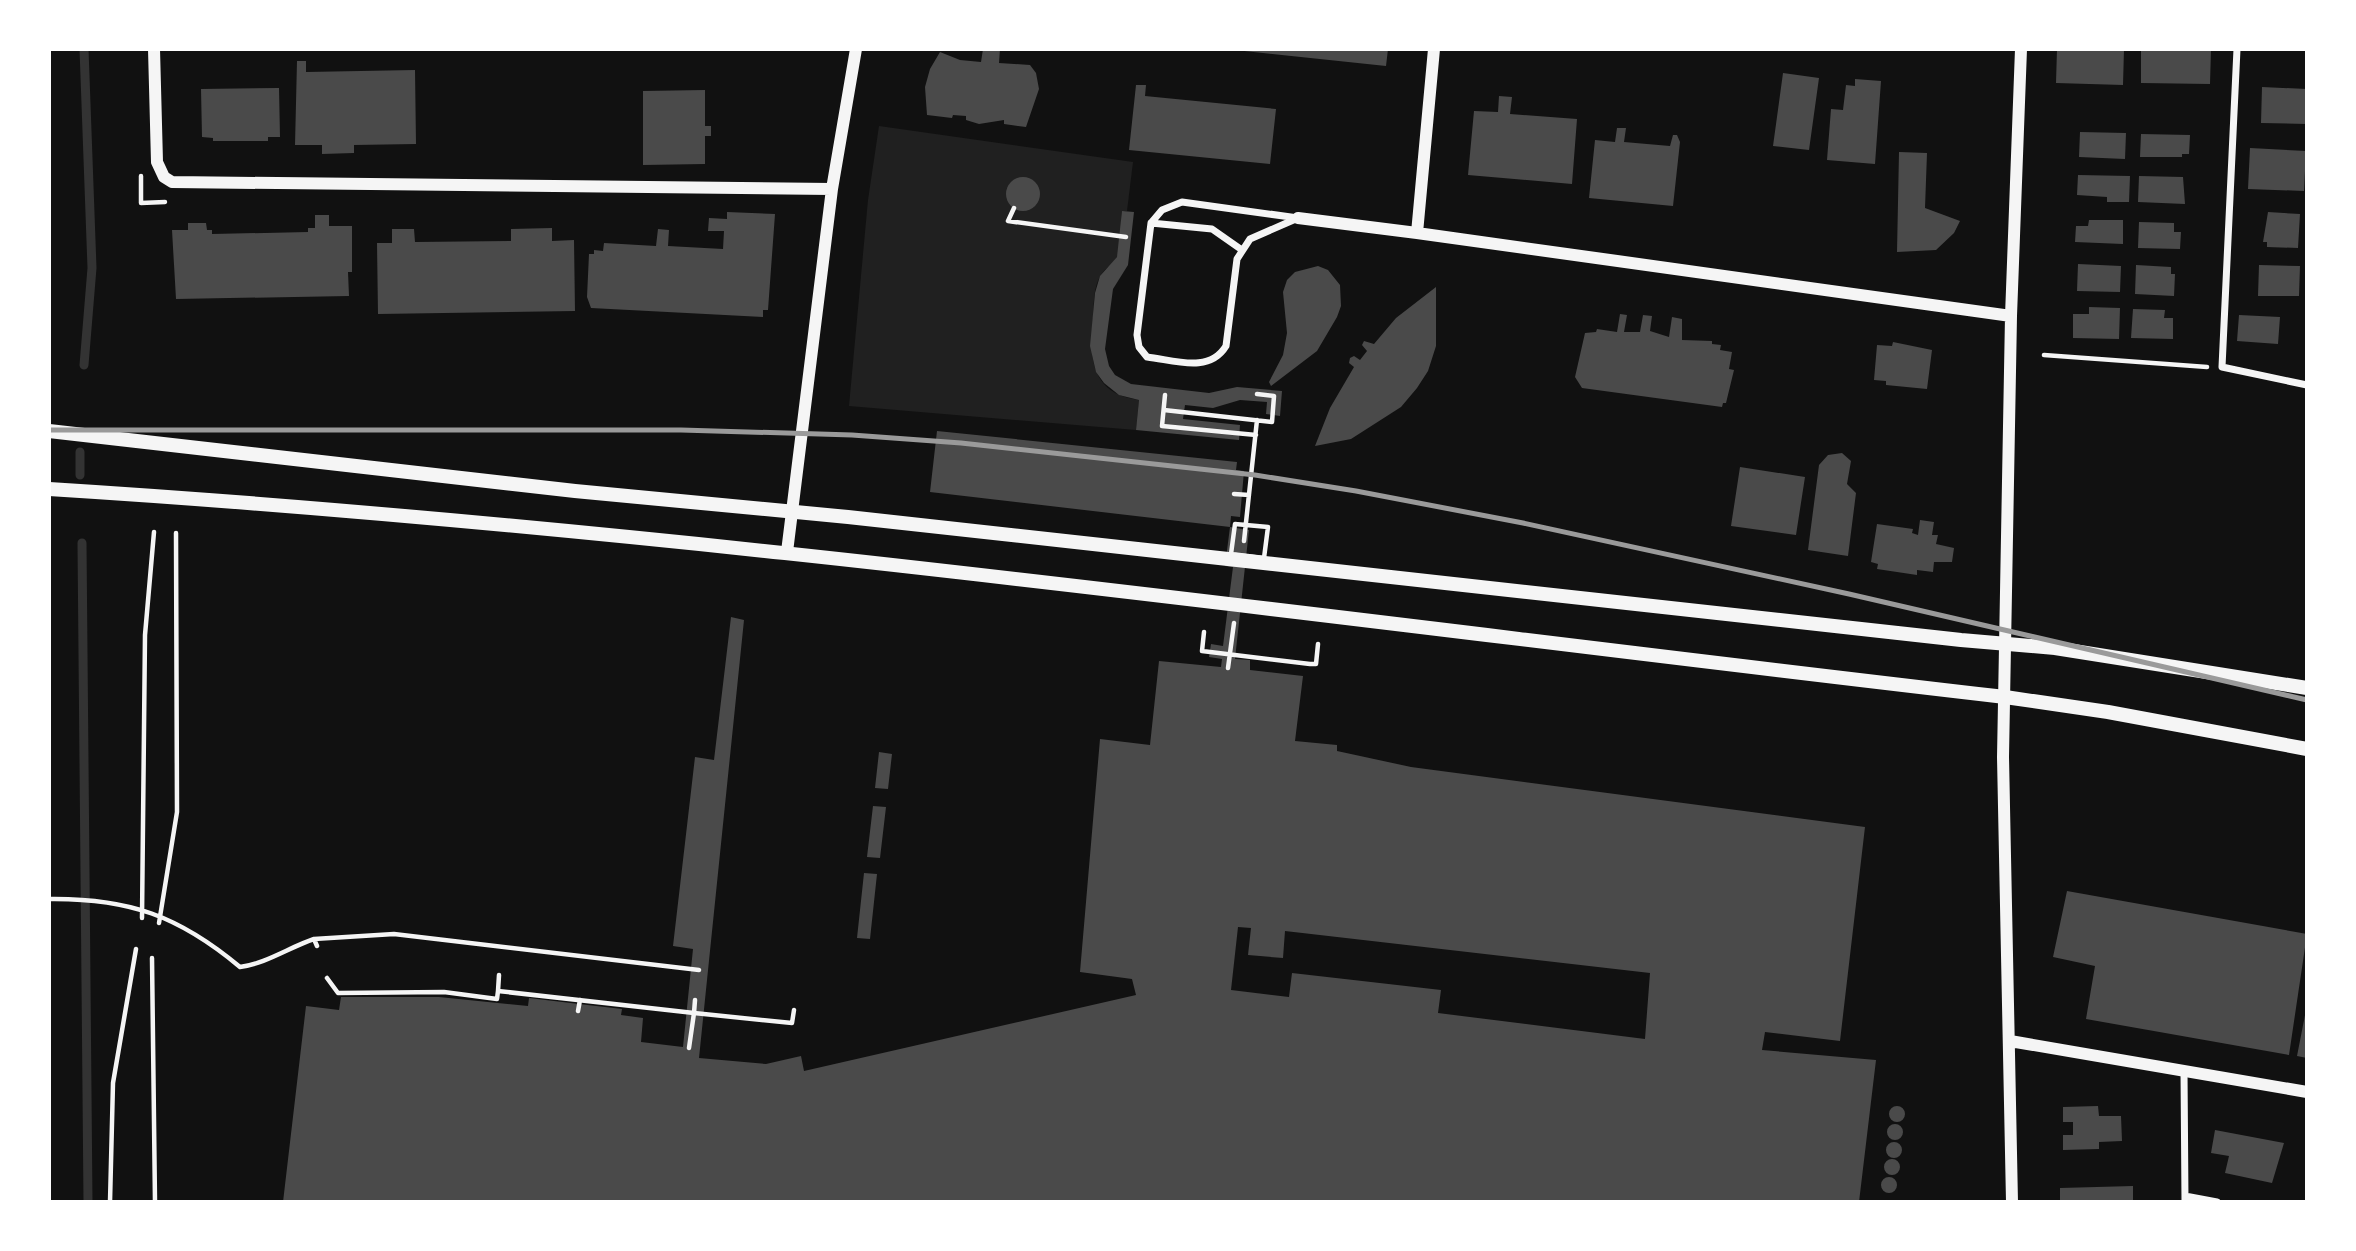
<svg xmlns="http://www.w3.org/2000/svg" width="2356" height="1251" font-family="Poppins,sans-serif">
	<rect width="100%" height="100%" fill="#111"/>
	<!-- green -->
	<path fill="#202020" d="M 879,126 L 1133,162 L 1127,211 L 1122,211 C 1121,225 1121,241 1118,255 C 1115,263 1105,268 1101,275 C 1093,287 1094,304 1093,318 C 1089,358 1091,394 1139,400 L 1136,430 L 849,406 L 868,200 Z"/>
	<g fill="none" stroke-linecap="round" stroke-linejoin="round">
		<!-- stream -->
		<path stroke="#333" stroke-width="9" d="M 84,365 L 92,268 L 84,49
			M 80,452 L 80,475
			M 82,543 L 88,1202"/>
	</g>
	<!-- building -->
	<path fill="#4a4a4a" fill-rule="evenodd" d="M 983,49 L 1000,49 L 999,63 L 1030,65 L 1036,73 L 1039,89 L 1026,127 L 1004,124 L 1004,120 L 979,124 L 966,120 L 966,116 L 953,115 L 952,118 L 927,115 L 925,87 L 930,69 L 940,52 L 960,60 L 981,62 Z
		M 1226,49 L 1388,49 L 1386,66 Z
		M 2057,49 L 2124,49 L 2123,85 L 2056,83 Z
		M 2141,49 L 2211,49 L 2210,84 L 2141,83 Z
		M 297,61 L 306,61 L 306,72 L 415,70 L 416,144 L 354,145 L 354,153 L 322,154 L 322,145 L 295,145 Z
		M 1783,73 L 1819,78 L 1809,150 L 1773,146 Z
		M 1855,79 L 1881,81 L 1875,164 L 1827,160 L 1831,109 L 1843,110 L 1846,85 L 1855,86 Z
		M 1136,85 L 1146,85 L 1145,96 L 1276,109 L 1270,164 L 1129,150 Z
		M 2262,87 L 2307,89 L 2307,124 L 2261,123 Z
		M 279,88 L 280,137 L 268,137 L 268,141 L 213,141 L 213,138 L 202,137 L 201,89 Z
		M 705,90 L 705,126 L 711,126 L 711,136 L 705,136 L 705,164 L 643,165 L 643,91 Z
		M 1499,96 L 1512,97 L 1510,114 L 1577,119 L 1572,184 L 1468,175 L 1474,111 L 1498,112 Z
		M 1617,128 L 1626,128 L 1624,142 L 1670,146 L 1673,135 L 1677,135 L 1680,142 L 1673,206 L 1589,198 L 1595,140 L 1615,142 Z
		M 2080,132 L 2126,133 L 2125,159 L 2079,157 Z
		M 2141,134 L 2190,135 L 2189,154 L 2182,154 L 2182,157 L 2140,157 Z
		M 2250,148 L 2306,151 L 2304,191 L 2248,189 Z
		M 1899,152 L 1927,153 L 1925,208 L 1960,221 L 1954,233 L 1936,250 L 1897,252 Z
		M 2078,175 L 2130,176 L 2129,202 L 2107,202 L 2107,197 L 2077,195 Z
		M 2139,176 L 2183,177 L 2185,204 L 2138,202 Z
		M1006 194a17 17 0 1 1 34 0a17 17 0 1 1-34 0Z
		M 1122,211 L 1134,212 L 1128,265 L 1113,289 L 1105,349 L 1109,366 L 1115,375 L 1131,384 L 1209,393 L 1237,387 L 1282,391 L 1280,416 L 1266,414 L 1267,402 L 1240,400 L 1213,408 L 1185,405 L 1183,419 L 1240,425 L 1239,440 L 1136,430 L 1139,400 L 1119,395 L 1104,383 L 1096,372 L 1090,346 L 1095,293 L 1100,276 L 1117,257 Z
		M 727,212 L 775,214 L 768,310 L 763,310 L 763,317 L 591,308 L 587,297 L 589,254 L 594,254 L 594,250 L 603,251 L 604,243 L 656,246 L 658,229 L 669,230 L 668,246 L 723,249 L 724,231 L 708,231 L 709,218 L 727,219 Z
		M 2268,212 L 2300,214 L 2298,248 L 2267,247 L 2267,242 L 2263,242 Z
		M 315,215 L 329,215 L 329,226 L 352,226 L 352,272 L 348,272 L 349,296 L 176,299 L 172,230 L 188,230 L 188,223 L 206,223 L 207,230 L 212,230 L 212,234 L 308,232 L 308,228 L 315,228 Z
		M 2089,220 L 2123,220 L 2123,244 L 2075,242 L 2076,226 L 2088,226 Z
		M 2139,222 L 2174,223 L 2174,232 L 2181,232 L 2180,249 L 2138,248 Z
		M 552,228 L 552,241 L 574,240 L 575,311 L 378,314 L 377,243 L 392,243 L 392,229 L 414,229 L 415,242 L 511,241 L 511,229 Z
		M 2078,264 L 2121,266 L 2120,292 L 2077,291 Z
		M 2136,265 L 2171,267 L 2171,274 L 2175,274 L 2174,296 L 2135,294 Z
		M 2259,265 L 2300,266 L 2299,296 L 2258,296 Z
		M 1318,266 L 1328,270 L 1340,285 L 1341,306 L 1337,317 L 1317,351 L 1271,386 L 1269,382 L 1283,355 L 1287,333 L 1283,292 L 1287,280 L 1295,272 Z
		M 1436,287 L 1436,346 L 1428,371 L 1417,388 L 1401,407 L 1351,439 L 1315,446 L 1330,408 L 1354,367 L 1349,363 L 1350,358 L 1354,356 L 1360,360 L 1367,351 L 1362,345 L 1364,341 L 1374,344 L 1396,318 Z
		M 2089,307 L 2120,308 L 2119,339 L 2073,338 L 2073,314 L 2089,314 Z
		M 2133,309 L 2165,310 L 2164,318 L 2173,318 L 2173,339 L 2131,338 Z
		M 1620,314 L 1627,315 L 1624,332 L 1640,332 L 1643,315 L 1652,316 L 1650,331 L 1669,337 L 1672,317 L 1682,319 L 1682,340 L 1712,341 L 1712,344 L 1721,345 L 1720,350 L 1732,352 L 1729,369 L 1734,370 L 1726,403 L 1723,403 L 1722,407 L 1582,388 L 1575,377 L 1585,333 L 1596,332 L 1597,329 L 1617,332 Z
		M 2239,315 L 2280,317 L 2278,344 L 2237,341 Z
		M 1893,342 L 1932,350 L 1927,389 L 1886,385 L 1886,381 L 1874,380 L 1877,345 L 1892,346 Z
		M 937,431 L 1237,462 L 1236,470 L 1244,471 L 1240,517 L 1231,516 L 1230,527 L 1249,530 L 1235,659 L 1250,660 L 1250,670 L 1303,676 L 1295,741 L 1337,745 L 1337,751 L 1411,767 L 1865,827 L 1840,1041 L 1765,1032 L 1762,1050 L 1876,1060 L 1859,1202 L 283,1202 L 306,1006 L 339,1010 L 341,997 L 439,997 L 528,1006 L 529,998 L 579,1004 L 622,1009 L 621,1015 L 643,1018 L 641,1042 L 683,1047 L 693,949 L 673,946 L 695,757 L 714,760 L 731,617 L 744,620 L 699,1058 L 766,1064 L 801,1056 L 804,1071 L 1136,995 L 1132,979 L 1080,972 L 1100,739 L 1150,745 L 1159,661 L 1221,667 L 1222,659 L 1209,657 L 1211,644 L 1223,646 L 1233,567 L 1225,566 L 1230,527 L 930,492 ZM 1238,927 L 1251,928 L 1248,955 L 1283,958 L 1285,931 L 1650,973 L 1645,1039 L 1438,1013 L 1441,990 L 1292,973 L 1289,997 L 1231,990 Z
		M 1842,453 L 1851,461 L 1847,484 L 1856,493 L 1848,556 L 1808,550 L 1819,465 L 1828,455 Z
		M 1740,467 L 1805,477 L 1796,535 L 1731,526 Z
		M 1920,520 L 1934,522 L 1932,535 L 1938,535 L 1936,544 L 1954,548 L 1952,562 L 1934,562 L 1933,572 L 1917,570 L 1917,575 L 1877,569 L 1878,564 L 1871,562 L 1877,524 L 1913,529 L 1912,533 L 1918,535 Z
		M 879,752 L 892,754 L 888,789 L 875,788 Z
		M 873,806 L 886,807 L 880,858 L 867,857 Z
		M 864,873 L 877,874 L 870,939 L 857,938 Z
		M 2067,891 L 2307,934 L 2289,1055 L 2086,1019 L 2095,966 L 2053,957 Z
		M 2306,1010 L 2307,1010 L 2307,1058 L 2297,1056 Z
		M1889 1114a8 8 0 1 1 16 0a8 8 0 1 1-16 0Z
		M 2098,1106 L 2099,1116 L 2121,1116 L 2122,1141 L 2099,1142 L 2099,1149 L 2063,1150 L 2063,1135 L 2073,1135 L 2073,1122 L 2063,1122 L 2063,1107 Z
		M1887 1132a8 8 0 1 1 16 0a8 8 0 1 1-16 0Z
		M 2215,1130 L 2284,1143 L 2272,1183 L 2225,1173 L 2229,1156 L 2211,1153 Z
		M1886 1150a8 8 0 1 1 16 0a8 8 0 1 1-16 0Z
		M1884 1167a8 8 0 1 1 16 0a8 8 0 1 1-16 0Z
		M1881 1185a8 8 0 1 1 16 0a8 8 0 1 1-16 0Z
		M 2133,1186 L 2133,1202 L 2060,1202 L 2060,1188 Z"/>
	<g fill="none" stroke-linecap="round" stroke-linejoin="round">
		<!-- path -->
		<path stroke="#f5f5f5" stroke-width="4.5" d="M 141,176 L 141,203 L 165,202
			M 1014,208 L 1008,221 L 1126,237
			M 2044,355 L 2207,367
			M 1165,395 L 1162,426 L 1256,435
			M 1164,410 L 1272,422 L 1274,396 L 1257,394
			M 1234,494 L 1249,495
			M 1235,524 L 1268,527 L 1264,558 L 1231,554 Z
			M 1244,541 L 1257,420
			M 1204,632 L 1202,651 L 1310,664 L 1316,664 L 1318,644
			M 1228,668 L 1234,623
			M 49,899 C 129,898 179,916 240,967 C 265,964 290,947 314,939 L 317,946
			M 142,918 L 145,635 L 154,532
			M 159,923 L 177,812 L 176,533
			M 314,939 L 394,934 L 699,970
			M 152,958 L 155,1202
			M 499,975 L 498,991 L 694,1013 L 695,1000
			M 327,978 L 338,993 L 444,992 L 497,999 L 498,991
			M 578,1011 L 580,1000
			M 689,1048 L 694,1013 L 792,1023 L 794,1010
			M 110,1202 L 113,1083 L 136,949"/>
		<!-- minor -->
		<path stroke="#f5f5f5" stroke-width="7" d="M 2237,49 L 2222,367 L 2307,385
			M 1182,202 L 1298,218 L 1250,239 L 1237,259 L 1226,346 C 1209,374 1174,360 1147,357 L 1139,347 L 1137,335 L 1151,223 L 1162,210 Z
			M 1151,223 L 1212,229 L 1242,250
			M 2184,1071 L 2185,1202
			M 2185,1196 L 2217,1202"/>
		<!-- tertiary -->
		<path stroke="#f5f5f5" stroke-width="12" d="M 154,49 L 157,162 L 164,177 L 172,182 L 832,189
			M 1434,49 L 1417,233 L 2011,316
			M 1298,218 L 1417,233
			M 787,552 L 832,189 L 856,49
			M 2010,1041 L 2307,1092
			M 2012,1202 L 2003,757 L 2011,316 L 2021,49"/>
		<!-- secondary -->
		<path stroke="#f5f5f5" stroke-width="14" d="M 49,431 L 575,491 L 848,517 L 1961,640 L 2055,648 L 2307,688
			M 49,489 C 704,530 1354,622 2005,697 L 2108,712 L 2307,749"/>
		<!-- rail -->
		<path stroke="#9a9a9a" stroke-width="5" d="M 49,430 L 681,430 L 852,435 L 961,443 L 1255,475 L 1356,491 L 1523,523 L 1849,594 L 2307,700"/>
	</g>
	<!-- border -->
	<rect width="2356" height="1251" fill="none" stroke="#ffffff" stroke-width="102"/>
</svg>
